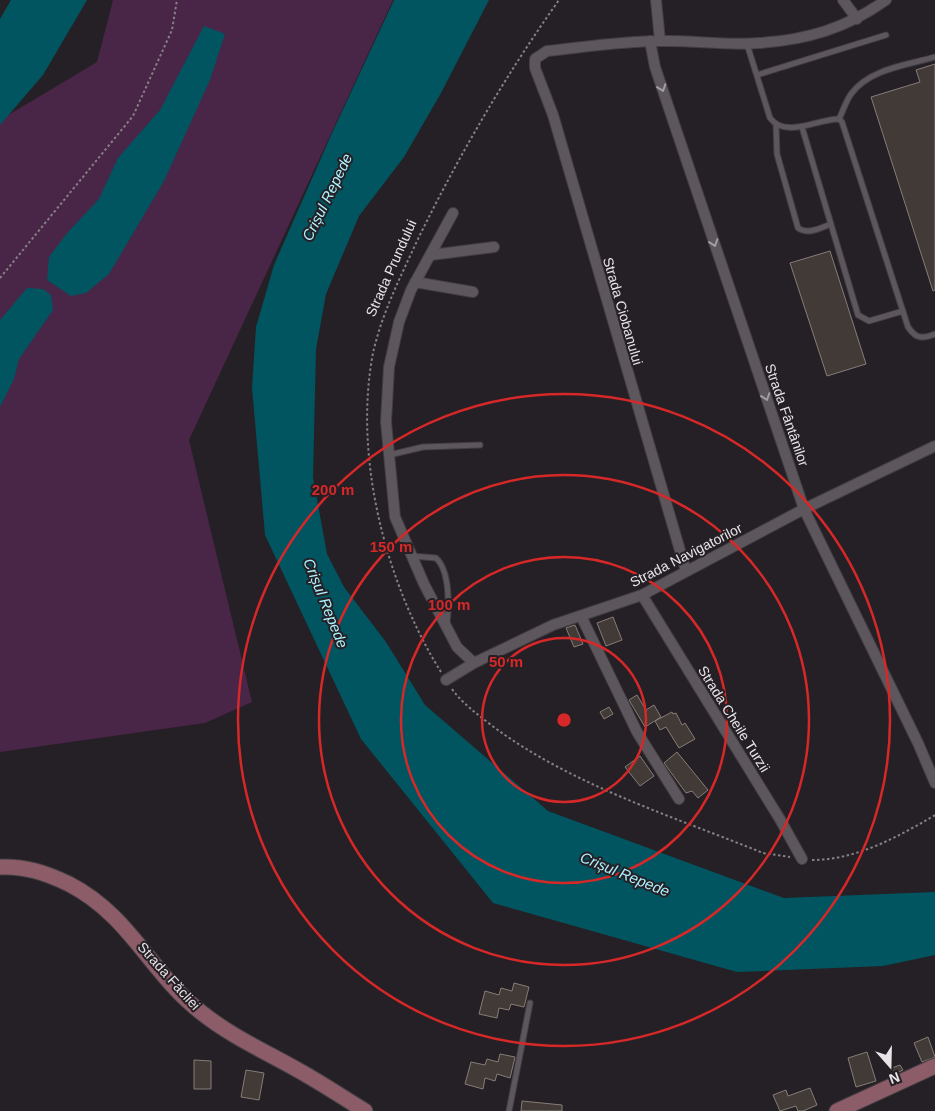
<svg xmlns="http://www.w3.org/2000/svg" width="935" height="1111" font-family="Helvetica,sans-serif">
	<rect width="100%" height="100%" fill="#252025"/>
	<!-- green -->
	<path fill="#492547" d="M 113,0 L 393,0 L 189,440 L 252,702 L 205,723 L 0,752 L 0,120 L 97,62 Z"/>
	<!-- water -->
	<path fill="#005560" d="M 11,0 L 87,0 L 43,75 L 0,125 L 0,19 Z
		M 394,0 L 489,0 L 441,93 L 404,157 L 359,216 L 326,294 L 316,349 L 313,477 L 327,554 L 344,587 L 386,642 L 425,705 L 548,811 L 784,898 L 935,892 L 935,955 L 883,966 L 737,972 L 493,903 L 361,739 L 265,535 L 252,388 L 256,327 L 274,265 L 332,133 Z
		M 204,26 L 225,34 L 210,80 L 164,181 L 109,274 L 86,293 L 71,296 L 47,280 L 49,257 L 68,232 L 99,199 L 118,158 L 160,110 Z
		M 27,288 L 43,289 L 51,295 L 53,310 L 19,359 L 14,379 L 0,407 L 0,320 Z"/>
	<!-- building -->
	<path fill="#423a36" stroke="#867d78" d="M 935,64 L 935,290 L 933,291 L 871,97 L 920,82 L 916,70 Z
		M 830,251 L 866,364 L 827,376 L 790,263 Z
		M 613,617 L 622,640 L 606,646 L 597,623 Z
		M 575,625 L 583,644 L 574,647 L 566,628 Z
		M 637,695 L 646,710 L 654,705 L 661,717 L 645,727 L 629,700 Z
		M 609,707 L 613,714 L 604,719 L 600,712 Z
		M 672,712 L 673,714 L 676,713 L 682,725 L 685,723 L 695,739 L 679,748 L 666,727 L 660,730 L 655,721 Z
		M 677,752 L 708,790 L 698,798 L 692,791 L 686,793 L 664,763 Z
		M 640,756 L 654,776 L 640,786 L 625,767 Z
		M 514,983 L 529,987 L 524,1007 L 511,1004 L 509,1010 L 499,1008 L 497,1018 L 479,1014 L 485,991 L 499,995 L 501,988 L 512,991 Z
		M 928,1037 L 935,1057 L 922,1062 L 914,1043 Z
		M 867,1052 L 876,1081 L 856,1087 L 848,1058 Z
		M 500,1054 L 515,1057 L 510,1078 L 497,1074 L 495,1081 L 485,1078 L 483,1089 L 465,1084 L 471,1062 L 485,1065 L 487,1059 L 498,1062 Z
		M 194,1060 L 211,1061 L 211,1089 L 194,1089 Z
		M 900,1065 L 903,1070 L 895,1074 L 892,1068 Z
		M 246,1070 L 264,1073 L 259,1100 L 241,1097 Z
		M 810,1088 L 817,1105 L 803,1111 L 798,1111 L 796,1106 L 780,1111 L 773,1095 L 786,1090 L 788,1096 Z
		M 522,1101 L 562,1105 L 562,1111 L 521,1111 Z"/>
	<g fill="none" stroke-linecap="round" stroke-linejoin="round">
		<defs>
			<path id="lane" d="M 747,44 L 770,118 C 786,139 817,119 839,119 L 842,122 L 908,327 C 916,339 922,339 935,334
				M 757,75 L 886,35
				M 839,119 C 843,111 846,101 851,94 C 869,69 907,65 935,57
				M 776,125 L 777,154 L 798,228 C 808,235 820,228 831,224
				M 802,127 L 858,315 L 869,321 L 903,311
				M 389,455 L 423,447 L 480,445
				M 412,556 L 436,558 C 450,571 449,605 447,623
				M 509,1111 L 530,1003"/>
			<path id="street" d="M 656,0 L 660,41
				M 843,0 L 857,19
				M 650,41 L 655,67 L 804,509 L 918,743 L 935,783
				M 453,213 L 411,290 L 399,322 L 389,367 L 386,422 L 395,517 L 424,584 L 457,647 L 474,663
				M 431,255 L 494,247
				M 415,282 L 473,292
				M 686,571 L 553,115 L 535,68 L 535,59 L 547,51 C 585,47 623,41 660,41 C 693,40 727,46 759,43 C 807,40 847,28 886,0
				M 642,595 L 781,821 L 802,859
				M 581,616 L 637,732 L 679,799
				M 446,680 L 474,663 L 553,625 L 642,595 L 804,509 L 935,446"/>
			<path id="secondary" d="M 0,867 C 26,866 46,873 69,884 C 131,916 150,973 202,1013 C 231,1036 264,1051 296,1069 C 320,1082 342,1097 365,1111
				M 837,1111 L 935,1066"/>
		</defs>
		<!-- lane casing -->
		<use href="#lane" stroke="#423e42" stroke-width="7"/>
		<!-- street casing -->
		<use href="#street" stroke="#423e42" stroke-width="12"/>
		<!-- secondary casing -->
		<use href="#secondary" stroke="#423e42" stroke-width="17"/>
		<!-- path -->
		<path stroke="#858085" stroke-width="2" stroke-dasharray="2.5 2.5" stroke-linecap="butt" d="M 0,278 L 133,116 L 172,30 L 177,0
			M 441,672 C 386,584 353,457 373,353 C 382,313 400,278 417,241 C 458,157 505,76 559,0
			M 452,689 C 463,704 476,713 491,725 C 571,785 672,816 763,853 L 790,857
			M 812,860 C 856,860 898,837 935,815"/>
		<!-- lane -->
		<use href="#lane" stroke="#5d575d" stroke-width="5"/>
		<!-- street -->
		<use href="#street" stroke="#5d575d" stroke-width="10"/>
		<!-- secondary -->
		<use href="#secondary" stroke="#8c5c68" stroke-width="15"/>
	</g>
	<!-- one-way arrows -->
	<defs><path id="oneway-chevron" d="M-2-3.5L2.5 0L-2 3.5" fill="none" stroke-width="1.6" stroke-linecap="round" stroke-linejoin="round" transform="scale(1.25)"/></defs>
	<g stroke="#a29ea2">
		<use href="#oneway-chevron" transform="translate(662 88) rotate(71)"/>
		<use href="#oneway-chevron" transform="translate(714 243) rotate(71)"/>
		<use href="#oneway-chevron" transform="translate(766 397) rotate(71)"/>
	</g>
	<!-- distance rings -->
	<g fill="none" stroke="#d62828" stroke-width="2.5">
		<circle cx="564" cy="720" r="82"/>
		<circle cx="564" cy="720" r="163"/>
		<circle cx="564" cy="720" r="245"/>
		<circle cx="564" cy="720" r="326"/>
	</g>
	<g text-anchor="middle" dominant-baseline="central" stroke-width="4" stroke-linejoin="round" paint-order="stroke">
		<!-- street labels -->
		<g font-size="14" fill="#e8e4e8" stroke="#252025">
			<text transform="translate(391 268) rotate(-66)">Strada Prundului</text>
			<text transform="translate(623 311) rotate(74)">Strada Ciobanului</text>
			<text transform="translate(787 415) rotate(71)">Strada Fântânilor</text>
			<text transform="translate(686 555) rotate(-27)">Strada Navigatorilor</text>
			<text transform="translate(734 719) rotate(58)">Strada Cheile Turzii</text>
			<text transform="translate(169 976) rotate(48)">Strada Făcliei</text>
		</g>
		<!-- water labels -->
		<g font-size="15" font-style="italic" fill="#acf2fe" stroke="#252025">
			<text transform="translate(327 197) rotate(-64)">Crișul Repede</text>
			<text transform="translate(326 603) rotate(68)">Crișul Repede</text>
			<text transform="translate(625 874) rotate(22)">Crișul Repede</text>
		</g>
	</g>
	<circle cx="564" cy="720" r="8" fill="#d62828" stroke="#252025" stroke-width="2.5"/>
	<g font-size="15" text-anchor="middle" font-weight="bold" fill="#d62828" stroke="#252025" stroke-width="4" stroke-linejoin="round" paint-order="stroke">
		<text x="333" y="495">200 m</text>
		<text x="391" y="552">150 m</text>
		<text x="449" y="610">100 m</text>
		<text x="506" y="667">50 m</text>
	</g>
	<!-- north arrow -->
	<g transform="translate(890 1066) rotate(160)" stroke="#252025" stroke-width="4" paint-order="stroke">
	<path d="M0-4L9 19L0 12L-9 19Z" fill="#e8e4e8"/>
	<text y="-8" font-size="14" font-weight="bold" text-anchor="middle" fill="#e8e4e8">N</text>
	</g>
</svg>
